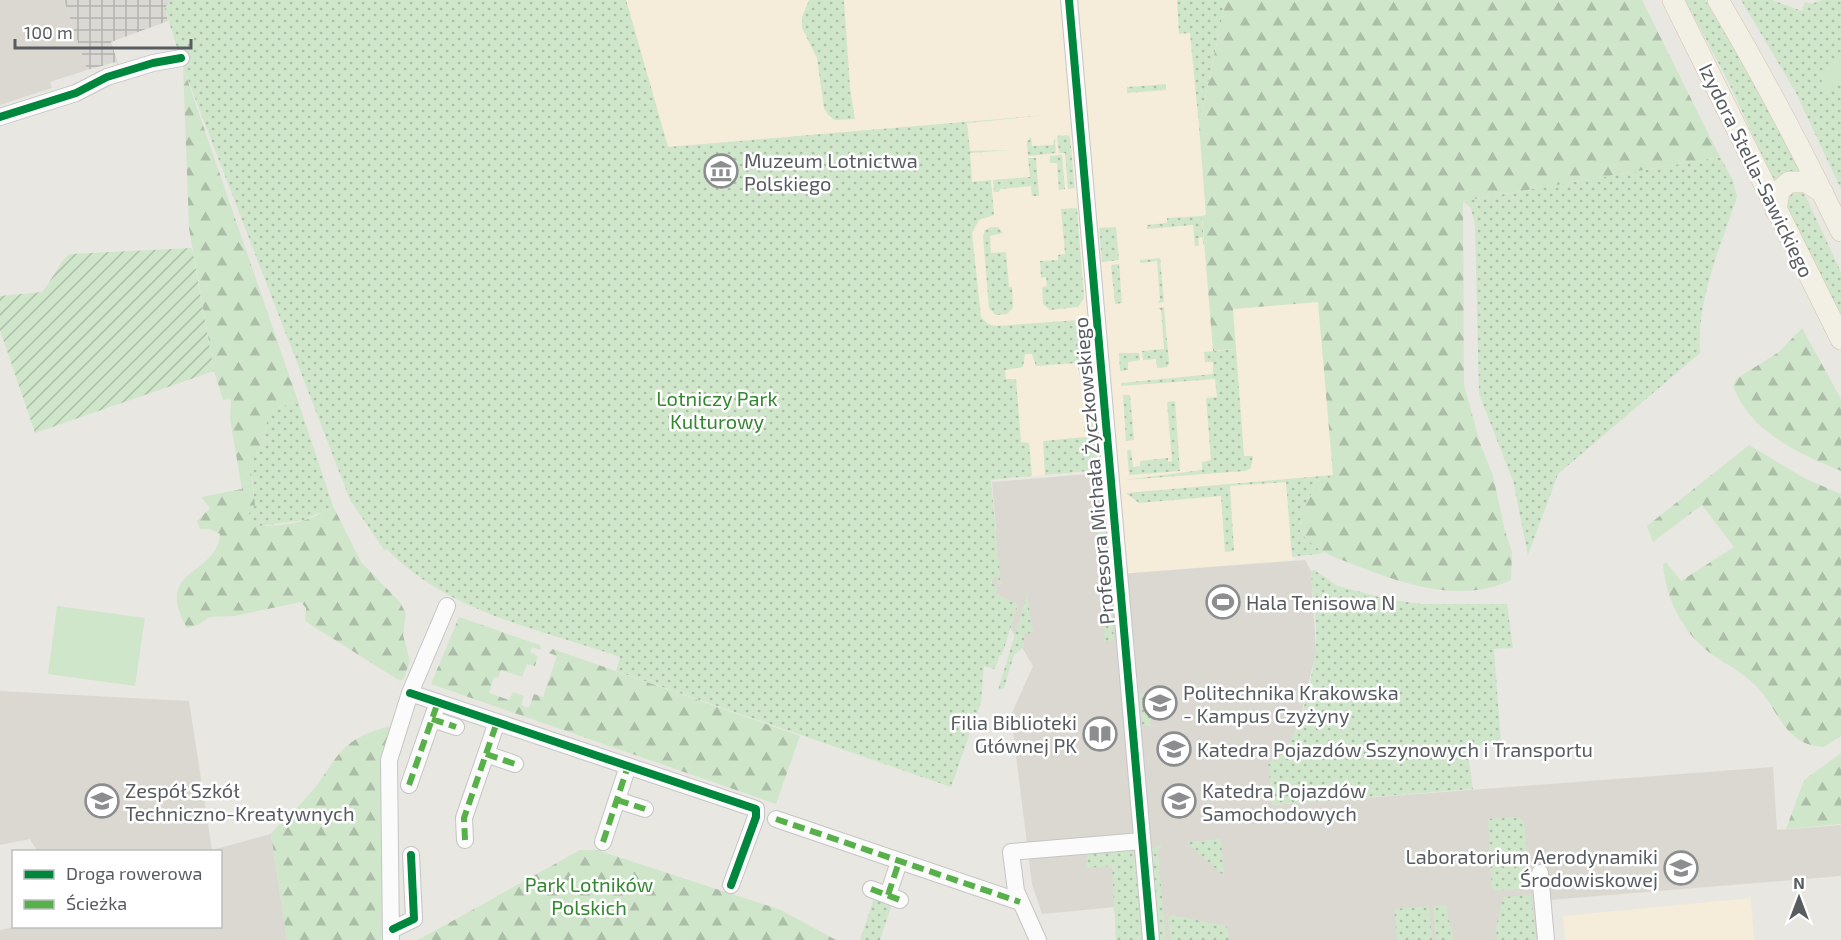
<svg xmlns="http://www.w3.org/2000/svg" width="1841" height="940" font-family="'Exo 2',sans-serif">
	<defs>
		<pattern id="industrial-grid" width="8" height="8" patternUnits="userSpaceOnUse" patternTransform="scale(1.5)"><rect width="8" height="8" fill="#dad8d3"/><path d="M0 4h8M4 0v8" fill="none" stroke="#b4b2af"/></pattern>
		<pattern id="grass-dots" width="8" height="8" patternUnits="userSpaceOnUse" patternTransform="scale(1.5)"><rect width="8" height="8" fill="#d0e6cb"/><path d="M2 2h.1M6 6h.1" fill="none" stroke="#acbea8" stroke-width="1.8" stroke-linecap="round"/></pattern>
		<pattern id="forest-firs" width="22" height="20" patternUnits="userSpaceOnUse" patternTransform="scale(1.5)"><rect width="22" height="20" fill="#d0e6cb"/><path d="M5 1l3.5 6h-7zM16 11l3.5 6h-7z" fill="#acbea8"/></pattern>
		<pattern id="garden-furrows" width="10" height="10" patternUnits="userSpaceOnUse" patternTransform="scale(1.5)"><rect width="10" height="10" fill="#d0e6cb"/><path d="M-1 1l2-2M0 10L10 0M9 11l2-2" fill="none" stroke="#acbea8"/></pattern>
	</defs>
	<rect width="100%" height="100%" fill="#e9e7e2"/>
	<!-- commercial -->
	<path fill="#f5ecd9" d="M 626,0 L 1194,0 L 1320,301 L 1333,476 L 1287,483 L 1294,560 L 1119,574 L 1115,469 L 991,480 L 959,123 L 668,147 Z
		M 1751,898 L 1754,940 L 1565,940 L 1563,916 Z"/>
	<!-- industrial -->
	<path fill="url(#industrial-grid)" d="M 64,0 L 170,0 L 165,9 L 168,21 L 111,42 L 119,66 L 116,62 L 87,70 Z"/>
	<!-- education -->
	<path fill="#dbd8d1" d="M 0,0 L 64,0 L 87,70 L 50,82 L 52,88 L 0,105 Z
		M 1089,474 L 1097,479 L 1098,489 L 1111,488 L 1119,574 L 1305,560 L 1311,571 L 1316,652 L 1300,718 L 1291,742 L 1275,761 L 1273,805 L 1773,767 L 1777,830 L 1841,825 L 1841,876 L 1537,901 L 1539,940 L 1157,940 L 1116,907 L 1042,914 L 1032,884 L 1011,715 L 1033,666 L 991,595 L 996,529 L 992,482 Z
		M 0,691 L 189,701 L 212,850 L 271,834 L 287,940 L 0,940 L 0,930 L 14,927 L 220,926 L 220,852 L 37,851 L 30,839 L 0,845 Z"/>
	<!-- grass -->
	<path fill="url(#grass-dots)" d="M 170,0 L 626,0 L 668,147 L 1047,115 L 967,123 L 970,151 L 1010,150 L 970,153 L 972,182 L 991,180 L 994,215 L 979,220 L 972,233 L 981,317 L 988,324 L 996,326 L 1079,320 L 1079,323 L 1087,328 L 1090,362 L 1036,366 L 1032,354 L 1025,354 L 1023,367 L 1005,370 L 1006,379 L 1016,379 L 1021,442 L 1029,443 L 1032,476 L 991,480 L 1001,585 L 997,583 L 999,578 L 994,576 L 991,583 L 998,586 L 995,594 L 1018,604 L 1002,655 L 1000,655 L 995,669 L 984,666 L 981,702 L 951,787 L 616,671 L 620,657 C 540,629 448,613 387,549 L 385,551 L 350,500 L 183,67 L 165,9 Z
		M 809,0 L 844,0 L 850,88 L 855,119 L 835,120 L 828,115 L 824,108 L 817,58 L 802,28 L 802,17 Z
		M 1177,0 L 1226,0 L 1199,126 L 1190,33 L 1179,34 Z
		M 1685,0 L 1705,0 L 1752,78 L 1803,176 L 1776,186 L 1728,81 Z
		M 1741,0 L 1772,0 L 1802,11 L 1805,2 L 1811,4 L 1822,0 L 1841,0 L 1841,189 L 1795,91 Z
		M 1166,84 L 1166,90 L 1127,93 L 1127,87 Z
		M 1067,135 L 1070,137 L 1075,188 L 1068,189 L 1065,153 L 1059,153 L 1057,136 Z
		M 1031,137 L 1032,146 L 1053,145 L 1055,138 L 1056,153 L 1028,156 L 1027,142 Z
		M 1062,155 L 1065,189 L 1059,190 L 1057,163 L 1050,163 L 1050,156 Z
		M 1720,157 L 1733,180 L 1737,197 C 1721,246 1696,300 1700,353 L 1558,474 L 1528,555 L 1513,481 L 1479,394 L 1475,226 L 1471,208 L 1463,201 Z
		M 1028,158 L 1036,158 L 1039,196 L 1032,196 L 1031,186 L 1000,189 L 999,192 L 994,192 L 993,180 L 1030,177 Z
		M 1800,191 L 1805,195 L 1841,272 L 1841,317 L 1786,205 L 1790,192 Z
		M 1077,208 L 1084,298 L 1078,307 L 1050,310 L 1043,304 L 1042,287 L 1047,286 L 1046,277 L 1041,278 L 1040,261 L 1058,260 L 1058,255 L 1065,254 L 1061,209 Z
		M 1202,216 L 1204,246 L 1202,237 L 1198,238 L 1199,246 L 1195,246 L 1193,225 L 1147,229 L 1147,225 L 1167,223 L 1167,218 Z
		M 991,227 L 998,227 L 1003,233 L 990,236 L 991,253 L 1006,252 L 1009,287 L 1012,287 L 1013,308 L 1007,314 L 996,315 L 989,308 L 983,236 L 985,230 Z
		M 1116,227 L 1119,260 L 1102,262 L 1099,228 Z
		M 1160,258 L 1164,302 L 1158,303 L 1160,300 L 1157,261 L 1140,263 L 1140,260 Z
		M 1119,264 L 1122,303 L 1115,304 L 1111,265 Z
		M 1164,307 L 1169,363 L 1167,367 L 1157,368 L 1156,359 L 1143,360 L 1142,351 L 1164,349 L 1161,310 L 1158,308 Z
		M 1236,349 L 1244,456 L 1253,456 L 1251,468 L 1245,471 L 1124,480 L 1202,470 L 1202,462 L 1211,460 L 1206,398 L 1217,397 L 1215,379 L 1121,386 L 1121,383 L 1213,374 L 1213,362 L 1205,362 L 1204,352 Z
		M 1119,353 L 1139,353 L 1140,360 L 1128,362 L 1128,370 L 1120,371 Z
		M 1090,367 L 1093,395 L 1085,397 L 1078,368 Z
		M 1123,395 L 1130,395 L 1134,440 L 1126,441 Z
		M 298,401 L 333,506 L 304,520 L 260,526 L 247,515 C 260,502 251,480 250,464 L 264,440 L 268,414 L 277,408 Z
		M 1175,401 L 1180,471 L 1129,475 L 1127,450 L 1131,450 L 1133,467 L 1140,466 L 1140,461 L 1168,458 L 1168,462 L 1172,461 L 1167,402 Z
		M 1086,405 L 1093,405 L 1096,431 L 1084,432 Z
		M 1096,436 L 1099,473 L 1089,471 L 1045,475 L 1043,441 Z
		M 1333,475 L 1300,522 L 1301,533 L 1324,553 L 1292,557 L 1286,482 L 1230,486 L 1234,551 L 1225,552 L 1221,496 L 1139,503 L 1126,493 Z
		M 1097,521 L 1104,521 L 1114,640 L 1104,642 L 1105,621 Z
		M 1314,570 L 1338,586 L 1387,599 L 1421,604 L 1507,604 L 1513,648 L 1494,649 L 1501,742 L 1467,747 L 1473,789 L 1272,805 L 1268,762 C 1297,756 1312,680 1315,653 C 1319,627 1312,597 1311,571 Z
		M 1027,594 L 1033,633 L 1024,634 L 1024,647 L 1014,655 L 1004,688 L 998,690 Z
		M 1139,693 L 1148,693 L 1151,727 L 1142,724 Z
		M 1519,817 L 1524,822 L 1531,888 L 1492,891 L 1488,819 Z
		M 1221,839 L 1224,876 L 1186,842 Z
		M 1162,844 L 1158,852 L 1166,940 L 1157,940 L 1151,849 Z
		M 1128,850 L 1136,854 L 1144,940 L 1116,940 L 1112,866 L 1086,868 L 1087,854 Z
		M 1531,895 L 1536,940 L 1497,940 L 1496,928 L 1503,897 Z
		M 874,898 L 892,904 L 880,940 L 860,940 Z
		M 1446,905 C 1447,918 1452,927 1454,940 L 1436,940 L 1433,906 Z
		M 1429,906 L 1432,940 L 1397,940 L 1394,909 Z
		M 1172,915 L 1226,926 L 1230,940 L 1170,940 L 1168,918 Z"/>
	<!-- forest -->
	<path fill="url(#forest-firs)" d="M 1226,0 L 1642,0 L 1720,157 L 1463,201 L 1464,384 L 1479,440 L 1493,476 L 1505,531 L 1512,552 L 1511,580 C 1461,604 1403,584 1355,565 C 1334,557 1315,551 1300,532 C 1300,506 1311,488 1333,475 L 1318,302 L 1233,309 L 1236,349 L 1213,351 L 1202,216 L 1206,215 L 1199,126 Z
		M 183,67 L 298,401 L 277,408 L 268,414 L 264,440 L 250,464 L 255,505 L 248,515 L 260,526 C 277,526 297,524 313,517 C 320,514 325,509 333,506 L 361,562 L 400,602 L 406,614 L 403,635 L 410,661 L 404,678 L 400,681 L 305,621 L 306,608 L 301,602 L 234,616 L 209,617 L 198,625 L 187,628 C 152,567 218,576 220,534 L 209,529 L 200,529 L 197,521 L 210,508 L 201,497 L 242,489 L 230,419 L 231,399 L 223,400 L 214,371 L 189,228 Z
		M 1802,328 L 1841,399 L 1841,471 C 1799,453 1749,432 1733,385 L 1736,379 L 1779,352 Z
		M 1749,445 L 1806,479 L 1841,494 L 1841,736 L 1824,747 C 1783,745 1780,710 1756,686 C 1744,674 1733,668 1719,659 C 1686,639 1666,602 1663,564 L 1666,562 L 1681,581 L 1734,547 L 1702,505 L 1653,542 L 1647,526 Z
		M 459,617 L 540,645 L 541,650 L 532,647 L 530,652 L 538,656 L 535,666 L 527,664 L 522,677 L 501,670 L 498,678 L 494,677 L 489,693 L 509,700 L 513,692 L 524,696 L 521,705 L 529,708 L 534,694 L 543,697 L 557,656 L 549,653 L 553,649 L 800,736 L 776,804 L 431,684 Z
		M 391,726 L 383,756 L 387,900 L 381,940 L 287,940 L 271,834 C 282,819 295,811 306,798 C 340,760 334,740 391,726 Z
		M 1841,753 L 1841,824 L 1786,829 L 1804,780 Z
		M 580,850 L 597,850 L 781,910 L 836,940 L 418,940 Z"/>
	<!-- garden -->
	<path fill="url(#garden-furrows)" d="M 192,248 L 214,371 L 35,433 L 0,330 L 0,296 L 42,292 C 51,283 62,257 70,254 Z"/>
	<!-- pitch -->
	<path fill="#d0e6cb" d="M 1833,59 L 1841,62 L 1841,79 L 1825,91 C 1817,78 1825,70 1833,59 Z
		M 57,606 L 145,618 L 135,686 L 48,674 Z"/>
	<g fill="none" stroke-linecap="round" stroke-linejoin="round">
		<defs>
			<path id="minor" d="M 1069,0 L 1151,940
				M 0,117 L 76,93 L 107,77 L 153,63 L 181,58
				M 410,693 L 756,809 L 756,817 L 731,885
				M 432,719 L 456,727
				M 486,754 L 515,764
				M 409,785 L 438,702
				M 617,800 L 645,809
				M 776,819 L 1020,902
				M 465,840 L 464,818 L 497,722
				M 603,842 L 628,766
				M 1540,873 L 1546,940
				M 871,889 L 900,900
				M 888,895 L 899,862
				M 393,929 L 414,919 L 411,855
				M 391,940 L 389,760 L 410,693 L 447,606
				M 1038,940 L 1016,891 L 1011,852 L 1142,841"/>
			<path id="major" d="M 1673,0 L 1841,339
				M 1718,0 C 1763,76 1803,152 1841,231
				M 1776,211 L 1779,191 L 1789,182 L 1807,182 L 1823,193"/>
		</defs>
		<!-- minor casing -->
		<use href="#minor" stroke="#c5c5c5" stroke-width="18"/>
		<!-- major casing -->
		<use href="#major" stroke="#d2c6ae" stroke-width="22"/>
		<!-- minor -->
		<use href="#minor" stroke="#fcfbfb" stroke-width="16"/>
		<!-- major -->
		<use href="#major" stroke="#f2efe5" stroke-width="21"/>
		<!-- quiet -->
		<path stroke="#58b04a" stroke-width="6" stroke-dasharray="12 6" stroke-linecap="butt" d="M 432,719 L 456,727
			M 486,754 L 515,764
			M 409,785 L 438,702
			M 617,800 L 645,809
			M 776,819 L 1020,902
			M 465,840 L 464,818 L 497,722
			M 603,842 L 628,766
			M 871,889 L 900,900
			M 888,895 L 899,862"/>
		<defs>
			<path id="cycleway" d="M 1069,0 L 1151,940
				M 0,117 L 76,93 L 107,77 L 153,63 L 181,58
				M 410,693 L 756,809 L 756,817 L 731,885
				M 393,929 L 414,919 L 411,855"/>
		</defs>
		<!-- cycleway casing -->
		<use href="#cycleway" stroke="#fff" stroke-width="11"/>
		<!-- cycleway -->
		<use href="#cycleway" stroke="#00873e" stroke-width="8"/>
	</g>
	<!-- icons -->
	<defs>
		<symbol id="museum-ring" viewBox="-11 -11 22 22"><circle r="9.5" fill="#fff" stroke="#8b8d8e" stroke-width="1.5"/><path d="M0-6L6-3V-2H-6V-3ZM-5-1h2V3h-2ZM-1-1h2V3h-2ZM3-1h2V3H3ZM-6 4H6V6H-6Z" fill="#8b8d8e"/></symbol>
		<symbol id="stadium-ring" viewBox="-11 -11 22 22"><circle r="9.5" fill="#fff" stroke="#8b8d8e" stroke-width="1.5"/><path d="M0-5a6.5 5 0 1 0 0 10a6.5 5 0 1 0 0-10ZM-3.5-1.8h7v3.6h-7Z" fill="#8b8d8e"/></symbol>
		<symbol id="university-ring" viewBox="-11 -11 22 22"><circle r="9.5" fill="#fff" stroke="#8b8d8e" stroke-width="1.5"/><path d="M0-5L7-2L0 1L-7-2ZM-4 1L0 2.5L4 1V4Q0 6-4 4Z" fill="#8b8d8e"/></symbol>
		<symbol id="library-ring" viewBox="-11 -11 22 22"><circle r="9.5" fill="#fff" stroke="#8b8d8e" stroke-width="1.5"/><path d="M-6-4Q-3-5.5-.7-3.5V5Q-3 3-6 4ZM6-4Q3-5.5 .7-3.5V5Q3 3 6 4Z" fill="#8b8d8e"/></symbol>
		<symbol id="school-ring" viewBox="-11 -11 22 22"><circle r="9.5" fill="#fff" stroke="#8b8d8e" stroke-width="1.5"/><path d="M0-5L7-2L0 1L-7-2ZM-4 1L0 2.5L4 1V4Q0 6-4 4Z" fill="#8b8d8e"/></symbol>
	</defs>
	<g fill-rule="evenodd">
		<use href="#museum-ring" x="702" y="152" width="38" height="38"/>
		<use href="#stadium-ring" x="1204" y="583" width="38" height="38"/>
		<use href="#university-ring" x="1141" y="684" width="38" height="38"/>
		<use href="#library-ring" x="1081" y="715" width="38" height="38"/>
		<use href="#university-ring" x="1155" y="730" width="38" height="38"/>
		<use href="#school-ring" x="83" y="782" width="38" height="38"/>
		<use href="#university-ring" x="1160" y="782" width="38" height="38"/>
		<use href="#university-ring" x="1662" y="849" width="38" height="38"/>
	</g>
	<g text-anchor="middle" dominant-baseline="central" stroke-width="5" stroke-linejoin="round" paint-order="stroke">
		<!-- poi labels -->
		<g font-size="20" fill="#585c61" stroke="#fff" text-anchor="start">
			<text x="744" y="160">Muzeum Lotnictwa<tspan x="744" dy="23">Polskiego</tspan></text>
			<text x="1246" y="602">Hala Tenisowa N</text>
			<text x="1183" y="692">Politechnika Krakowska<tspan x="1183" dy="23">- Kampus Czyżyny</tspan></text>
			<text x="1077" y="722" text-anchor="end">Filia Biblioteki<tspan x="1077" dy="23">Głównej PK</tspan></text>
			<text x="1197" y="749">Katedra Pojazdów Sszynowych i Transportu</text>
			<text x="125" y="790">Zespół Szkół<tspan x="125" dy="23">Techniczno-Kreatywnych</tspan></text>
			<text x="1202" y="790">Katedra Pojazdów<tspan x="1202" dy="23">Samochodowych</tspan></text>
			<text x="1658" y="856" text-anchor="end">Laboratorium Aerodynamiki<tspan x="1658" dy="23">Środowiskowej</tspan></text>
		</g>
		<!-- street labels -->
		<g font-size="20" fill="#585c61" stroke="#fff">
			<text transform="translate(1757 170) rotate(64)">Izydora Stella-Sawickiego</text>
			<text transform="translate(1093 471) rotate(-95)">Profesora Michała Życzkowskiego</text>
		</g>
		<!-- park labels -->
		<g font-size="20" fill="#338731" stroke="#fff">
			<text x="717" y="398">Lotniczy Park<tspan x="717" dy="23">Kulturowy</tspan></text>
			<text x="589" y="884">Park Lotników<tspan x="589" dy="23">Polskich</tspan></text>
		</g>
	</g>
	<!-- legend -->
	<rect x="12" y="850" width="210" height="78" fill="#ffffff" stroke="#bcbec0" stroke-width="1.5"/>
	<rect x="24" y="870" width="30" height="9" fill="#00873e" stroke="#bcbec0" stroke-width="1.5"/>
	<text x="66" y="880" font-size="18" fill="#585c61">Droga rowerowa</text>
	<rect x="24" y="900" width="30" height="9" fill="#58b04a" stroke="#bcbec0" stroke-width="1.5"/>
	<text x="66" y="910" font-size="18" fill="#585c61">Ścieżka</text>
	<!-- north arrow -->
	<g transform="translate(1799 898)" stroke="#ffffff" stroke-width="4.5" paint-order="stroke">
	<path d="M0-4.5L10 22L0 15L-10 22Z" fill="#585c61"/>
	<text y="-9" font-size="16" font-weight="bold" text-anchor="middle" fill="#585c61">N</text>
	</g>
	<!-- scale -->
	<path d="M15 39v9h176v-9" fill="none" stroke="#585c61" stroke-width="3"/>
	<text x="24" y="39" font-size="18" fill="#585c61" stroke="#ffffff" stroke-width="4.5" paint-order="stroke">100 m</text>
</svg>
